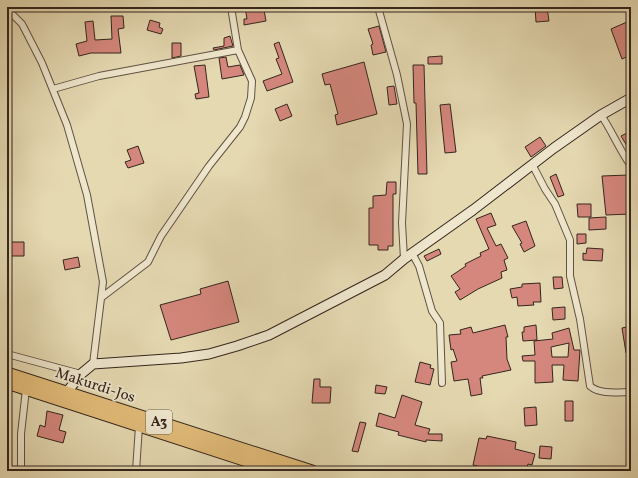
<svg xmlns="http://www.w3.org/2000/svg" width="638" height="478" font-family="Vollkorn,serif">
	<rect width="100%" height="100%" fill="#e5d9b2"/>
	<filter id="stains"><feTurbulence type="fractalNoise" baseFrequency=".005" numOctaves="4"/><feColorMatrix values="0 0 0 0 .2 0 0 0 0 .09 0 0 0 0 .02 0 0 0 .5 -.17"/></filter>
	<radialGradient id="worn" r=".72"><stop offset=".6" stop-color="#630" stop-opacity="0"/><stop offset="1" stop-color="#630" stop-opacity=".3"/></radialGradient>
	<!-- building -->
	<path fill="#d5877d" stroke="#34251c" fill-rule="evenodd" d="M 245,7 L 258,7 L 259,12 L 264,10 L 266,21 L 244,25 L 244,19 L 247,19 Z
		M 535,7 L 547,7 L 549,21 L 536,22 Z
		M 111,16 L 123,16 L 124,28 L 118,29 L 121,53 L 91,53 L 79,56 L 76,44 L 87,41 L 85,22 L 93,21 L 95,40 L 112,39 Z
		M 150,20 L 160,23 L 159,27 L 163,29 L 161,34 L 147,30 Z
		M 627,22 L 631,32 L 631,55 L 622,59 L 611,29 Z
		M 379,26 L 386,52 L 373,55 L 371,45 L 373,44 L 368,29 Z
		M 230,36 L 233,46 L 214,50 L 213,48 L 224,46 L 224,38 Z
		M 279,42 L 293,82 L 267,91 L 263,81 L 282,74 L 276,59 L 279,58 L 274,44 Z
		M 172,43 L 181,43 L 181,56 L 172,58 Z
		M 442,56 L 442,64 L 428,64 L 428,57 Z
		M 226,57 L 228,67 L 240,65 L 244,75 L 222,79 L 219,58 Z
		M 364,62 L 377,114 L 337,125 L 335,115 L 338,114 L 330,84 L 325,85 L 322,74 Z
		M 205,65 L 209,97 L 196,99 L 195,94 L 199,93 L 194,66 Z
		M 413,65 L 424,65 L 427,174 L 418,174 L 416,103 L 414,103 Z
		M 394,86 L 397,104 L 389,105 L 387,87 Z
		M 287,104 L 292,116 L 280,121 L 275,109 Z
		M 450,104 L 456,152 L 445,153 L 440,105 Z
		M 631,131 L 631,144 L 627,146 L 621,136 Z
		M 540,137 L 546,146 L 531,157 L 525,147 Z
		M 138,146 L 144,163 L 128,168 L 125,162 L 131,160 L 127,150 Z
		M 556,174 L 564,195 L 558,197 L 550,177 Z
		M 629,175 L 629,190 L 631,190 L 631,214 L 606,215 L 602,176 Z
		M 387,182 L 396,182 L 396,194 L 393,194 L 393,246 L 388,246 L 388,250 L 378,250 L 378,245 L 369,245 L 369,208 L 373,208 L 373,196 L 386,195 Z
		M 577,204 L 591,204 L 591,217 L 578,217 Z
		M 491,213 L 496,225 L 487,228 L 496,246 L 501,244 L 508,258 L 504,260 L 507,270 L 501,272 L 502,278 L 478,289 L 460,300 L 455,292 L 460,289 L 451,276 L 466,266 L 465,264 L 481,256 L 480,253 L 489,249 L 476,219 Z
		M 606,217 L 606,229 L 589,230 L 589,218 Z
		M 526,221 L 535,246 L 524,252 L 520,244 L 522,243 L 512,226 Z
		M 577,234 L 586,234 L 586,243 L 577,244 Z
		M 8,242 L 24,242 L 24,256 L 7,256 Z
		M 587,248 L 603,249 L 602,261 L 583,260 L 583,253 L 586,254 Z
		M 439,249 L 441,254 L 427,261 L 424,256 Z
		M 78,257 L 80,267 L 65,270 L 63,260 Z
		M 553,277 L 562,277 L 563,288 L 554,289 Z
		M 228,281 L 239,322 L 171,340 L 160,305 L 201,294 L 200,289 Z
		M 540,283 L 541,302 L 533,302 L 534,305 L 518,306 L 517,297 L 512,298 L 510,289 L 522,287 L 522,284 Z
		M 565,307 L 565,319 L 553,320 L 552,308 Z
		M 505,325 L 508,337 L 506,337 L 507,359 L 511,370 L 482,376 L 483,378 L 480,378 L 482,394 L 471,396 L 468,379 L 454,381 L 451,362 L 457,361 L 453,349 L 451,350 L 449,335 L 461,334 L 460,330 L 471,327 L 473,333 Z
		M 536,325 L 537,340 L 523,341 L 522,332 L 524,332 L 524,327 Z
		M 631,326 L 631,352 L 626,353 L 622,328 Z
		M 569,328 L 574,350 L 580,350 L 578,381 L 563,380 L 564,365 L 552,365 L 553,382 L 535,383 L 535,361 L 523,361 L 522,356 L 535,355 L 534,341 L 553,339 L 552,333 ZM 569,343 L 568,357 L 552,357 L 551,347 Z
		M 420,362 L 431,365 L 430,368 L 434,369 L 430,385 L 415,382 Z
		M 314,379 L 320,379 L 320,387 L 331,387 L 330,403 L 312,403 Z
		M 376,385 L 387,387 L 385,394 L 375,393 Z
		M 402,395 L 422,402 L 415,425 L 430,429 L 428,434 L 442,434 L 442,441 L 426,440 L 426,442 L 398,435 L 399,432 L 376,426 L 379,413 L 395,418 Z
		M 565,401 L 573,401 L 573,421 L 565,421 Z
		M 536,407 L 537,425 L 525,426 L 524,408 Z
		M 47,411 L 63,415 L 59,430 L 66,432 L 63,443 L 37,436 L 40,425 L 45,427 Z
		M 360,422 L 366,423 L 358,452 L 352,451 Z
		M 487,436 L 516,442 L 515,449 L 535,454 L 532,465 L 528,464 L 526,471 L 498,471 L 473,465 L 479,438 L 486,439 Z
		M 540,446 L 552,447 L 551,459 L 539,458 Z"/>
	<g fill="none" stroke-linecap="round" stroke-linejoin="round">
		<defs>
			<path id="street" d="M 378,7 L 397,75 L 407,124 L 402,223 L 404,259
				M 7,9 L 22,24 L 42,63 L 67,125 L 87,195 L 103,282 L 93,364
				M 53,89 L 99,76 L 238,50
				M 601,115 C 612,131 619,149 631,166
				M 532,164 L 545,189 L 555,204 L 570,240 L 570,276 L 580,319 L 590,386 C 600,395 619,392 631,392
				M 412,253 L 419,266 L 432,311 L 440,323 L 442,383
				M 102,297 L 148,262 L 161,236 L 209,166 L 240,127 L 245,117 L 251,98 L 252,81 L 238,50 L 231,7
				M 7,354 L 81,374
				M 21,471 L 21,434 L 26,389
				M 136,471 L 139,426"/>
			<path id="secondary" d="M 67,392 L 81,374 L 93,364 L 181,358 L 209,354 L 237,346 L 269,335 L 385,275 L 404,259 L 473,210 L 554,148 L 601,115 L 631,98"/>
			<path id="highway" d="M 7,373 L 312,471
				M 7,383 L 278,471"/>
		</defs>
		<!-- street casing -->
		<use href="#street" stroke="#605242" stroke-width="8"/>
		<!-- secondary casing -->
		<use href="#secondary" stroke="#34251c" stroke-width="11"/>
		<!-- highway casing -->
		<use href="#highway" stroke="#34251c" stroke-width="13"/>
		<!-- street -->
		<use href="#street" stroke="#eee6cd" stroke-width="6"/>
		<!-- secondary -->
		<use href="#secondary" stroke="#eee6cd" stroke-width="9"/>
		<!-- highway -->
		<use href="#highway" stroke="#e2bc79" stroke-width="11"/>
	</g>
	<g text-anchor="middle" dominant-baseline="central" stroke-width="3.5" stroke-linejoin="round" paint-order="stroke">
		<!-- shield labels -->
		<rect fill="#eee6cd" stroke="#6c5f51" stroke-width="1" x="146" y="410" width="26" height="24" rx="3"/>
		<g font-size="14" font-weight="bold" fill="#34251c">
			<text x="159" y="422">A3</text>
		</g>
		<!-- street labels -->
		<g font-size="15" fill="#34251c" stroke="#eee6cd">
			<text transform="translate(95 386) rotate(18)">Makurdi-Jos</text>
		</g>
	</g>
	<!-- margin -->
	<rect width="638" height="478" fill="none" stroke="#e5d9b2" stroke-width="24"/>
	<rect x="8" y="8" width="622" height="462" fill="none" stroke="#34251c" stroke-width="2"/>
	<rect x="12" y="12" width="614" height="454" fill="none" stroke="#34251c"/>
	<rect width="100%" height="100%" filter="url(#stains)"/>
	<rect width="100%" height="100%" fill="url(#worn)"/>
</svg>
